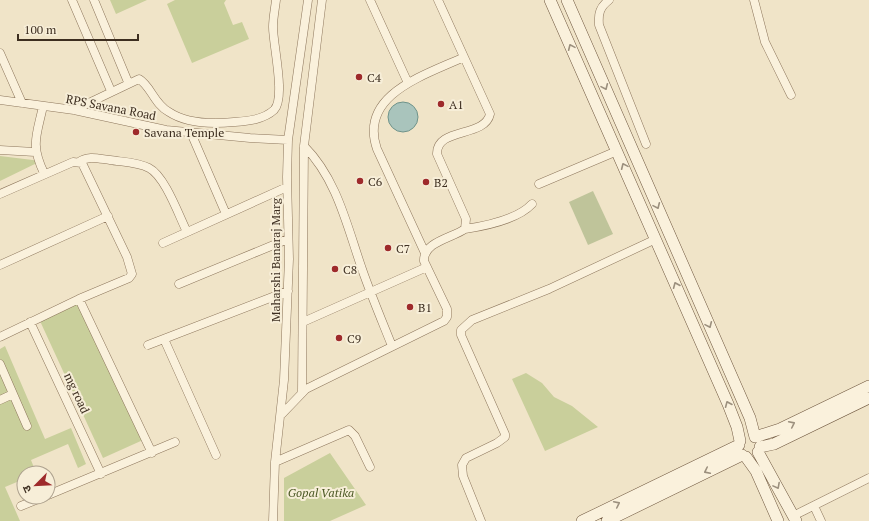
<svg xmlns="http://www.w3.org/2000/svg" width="869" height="521" font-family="'PT Serif','Noto Sans Devanagari',serif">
	<rect width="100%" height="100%" fill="#f0e4c8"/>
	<!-- green -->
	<path fill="#c9cf9b" d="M 110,0 L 147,0 L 116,14 Z
		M 175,0 L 226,0 L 224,3 L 233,25 L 242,22 L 249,39 L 192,63 L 167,4 Z
		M 0,156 L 41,161 L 0,181 Z
		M 81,302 L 143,440 L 103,458 L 40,321 Z
		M 5,346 L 45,439 L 71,428 L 86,464 L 78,468 L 68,444 L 31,460 L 36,473 L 24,473 L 24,479 L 5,487 L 20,521 L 0,521 L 0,349 Z
		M 526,373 L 542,383 L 554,397 L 572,406 L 598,427 L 545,451 L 512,379 Z
		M 330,453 L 366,505 L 330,521 L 284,521 L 284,478 Z"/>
	<!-- cemetery -->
	<path fill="#bfc49a" d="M 593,191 L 613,234 L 588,245 L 569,202 Z"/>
	<!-- water -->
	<path fill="#a9c4bc" stroke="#6f938a" d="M388 117a15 15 0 1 1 30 0a15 15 0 1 1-30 0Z"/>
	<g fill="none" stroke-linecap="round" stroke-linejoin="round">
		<defs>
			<path id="street" d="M 72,0 L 111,91
				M 94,0 L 128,82
				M 370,0 L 408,83
				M 609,0 C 600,7 598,13 599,25 L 646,144
				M 754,0 L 765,42 L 791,95
				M 0,53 L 22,103
				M 0,100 L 74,110 L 166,130 L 250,138 L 288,140
				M 43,106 C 37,135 30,144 44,173
				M 74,110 L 139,79 C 151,86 154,104 169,112 C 187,124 213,124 234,122 C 247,121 263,120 274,110 C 286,98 273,45 273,27 C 273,18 275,9 276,0
				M 191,133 L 226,214
				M 304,146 C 337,179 347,226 362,269 C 371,295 382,321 392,346
				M 0,150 L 35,152
				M 79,162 C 88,155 100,159 110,160 C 122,162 138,162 149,168 C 165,176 179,216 187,232
				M 539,184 L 617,151
				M 0,194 L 73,162 L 82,163 L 127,257 L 132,274 L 129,278 L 79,299 L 0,337
				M 465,229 C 485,226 518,219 532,204
				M 163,243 L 287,187
				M 425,253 L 377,149 C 358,94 426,75 464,57
				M 0,265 L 108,216
				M 179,284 L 288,239
				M 79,299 L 152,453
				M 30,322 L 101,474
				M 303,322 L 427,267
				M 164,339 L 216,455
				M 148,345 L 288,291
				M 0,364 L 27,426
				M 302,392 L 304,146 L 322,0
				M 0,400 L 13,394
				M 282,414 L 306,389 L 444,321 L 447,317 L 447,309 L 424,261 C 423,242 452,238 465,229 L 466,219 L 437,154 C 436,127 485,138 490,114 L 438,0
				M 275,462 L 349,430 L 355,436 L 370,467
				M 48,495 L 175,442
				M 21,506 L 43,497
				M 814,506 L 821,521
				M 793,516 L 869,478
				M 273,521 L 275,462 L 284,380 L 289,259 L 287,177 L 288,140 L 308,0
				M 481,521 L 463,476 L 462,465 L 466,458 L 497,443 L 505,437 L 505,434 L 461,335 L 461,330 L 472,320 L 549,289 L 656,239"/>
			<path id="secondary" d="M 550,0 L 728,404 L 737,427 L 740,441
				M 567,0 L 750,418 L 755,437 L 780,429 L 869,386
				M 760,447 L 774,444 L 869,398
				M 758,452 L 796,521
				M 746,457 L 756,471 L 778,521
				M 582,521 L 739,445
				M 607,521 L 742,455"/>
		</defs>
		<!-- street casing -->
		<use href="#street" stroke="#8d765c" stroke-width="9"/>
		<!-- secondary casing -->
		<use href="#secondary" stroke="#6f573f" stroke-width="12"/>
		<!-- street -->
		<use href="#street" stroke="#faf1dc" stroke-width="8"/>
		<!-- secondary -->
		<use href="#secondary" stroke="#faf1dc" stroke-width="11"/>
	</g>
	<!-- one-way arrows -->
	<defs><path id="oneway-chevron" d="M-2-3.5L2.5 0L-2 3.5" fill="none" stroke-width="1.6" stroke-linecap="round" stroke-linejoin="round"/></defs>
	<g stroke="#9c907e">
		<use href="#oneway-chevron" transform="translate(571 47) rotate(-114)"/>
		<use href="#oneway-chevron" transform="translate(605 87) rotate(66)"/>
		<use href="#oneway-chevron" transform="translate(624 166) rotate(-114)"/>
		<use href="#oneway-chevron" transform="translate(657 206) rotate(66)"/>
		<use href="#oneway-chevron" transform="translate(676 285) rotate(-113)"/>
		<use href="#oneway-chevron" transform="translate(709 325) rotate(66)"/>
		<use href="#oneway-chevron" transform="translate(728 404) rotate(-113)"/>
		<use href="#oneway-chevron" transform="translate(792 424) rotate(-26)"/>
		<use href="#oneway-chevron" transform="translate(707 471) rotate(154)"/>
		<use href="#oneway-chevron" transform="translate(777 486) rotate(62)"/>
		<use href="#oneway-chevron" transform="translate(617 504) rotate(-26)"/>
	</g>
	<!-- markers -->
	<g fill="#9e2a2b" stroke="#f7eed8" stroke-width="1.5">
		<circle cx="359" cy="77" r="4"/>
		<circle cx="441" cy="104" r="4"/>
		<circle cx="136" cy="132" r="4"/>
		<circle cx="360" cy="181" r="4"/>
		<circle cx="426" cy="182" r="4"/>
		<circle cx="388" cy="248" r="4"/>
		<circle cx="335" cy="269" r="4"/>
		<circle cx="410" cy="307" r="4"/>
		<circle cx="339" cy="338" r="4"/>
	</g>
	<g text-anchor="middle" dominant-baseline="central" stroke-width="4" stroke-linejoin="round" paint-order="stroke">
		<!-- poi labels -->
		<g font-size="12" fill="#3d2e20" stroke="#f7eed8" text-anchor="start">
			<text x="367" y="77">C4</text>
			<text x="449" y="104">A1</text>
			<text x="144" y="132">Savana Temple</text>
			<text x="368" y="181">C6</text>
			<text x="434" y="182">B2</text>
			<text x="396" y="248">C7</text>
			<text x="343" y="269">C8</text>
			<text x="418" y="307">B1</text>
			<text x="347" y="338">C9</text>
		</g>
		<!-- street labels -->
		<g font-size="12" fill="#3d2e20" stroke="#f7eed8">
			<text transform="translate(111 107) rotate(11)">RPS Savana Road</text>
			<text transform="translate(275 260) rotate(-90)">Maharshi Banaraj Marg</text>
			<text transform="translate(77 393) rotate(65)">mg road</text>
		</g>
		<!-- park labels -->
		<g font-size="12" font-style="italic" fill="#4d5a26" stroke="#f7eed8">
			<text x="321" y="492">Gopal Vatika</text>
		</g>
	</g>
	<!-- north arrow -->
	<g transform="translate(36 485) rotate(246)"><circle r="19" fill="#f7eed8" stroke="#ada18e"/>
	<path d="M0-3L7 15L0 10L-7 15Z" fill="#9e2a2b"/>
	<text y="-6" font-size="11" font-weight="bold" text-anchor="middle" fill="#3d2e20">उ</text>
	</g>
	<!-- scale -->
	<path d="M18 34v6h120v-6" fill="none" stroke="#3d2e20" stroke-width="2"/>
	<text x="24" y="34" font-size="12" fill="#3d2e20" stroke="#f7eed8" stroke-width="3" paint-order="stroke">100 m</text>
</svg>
